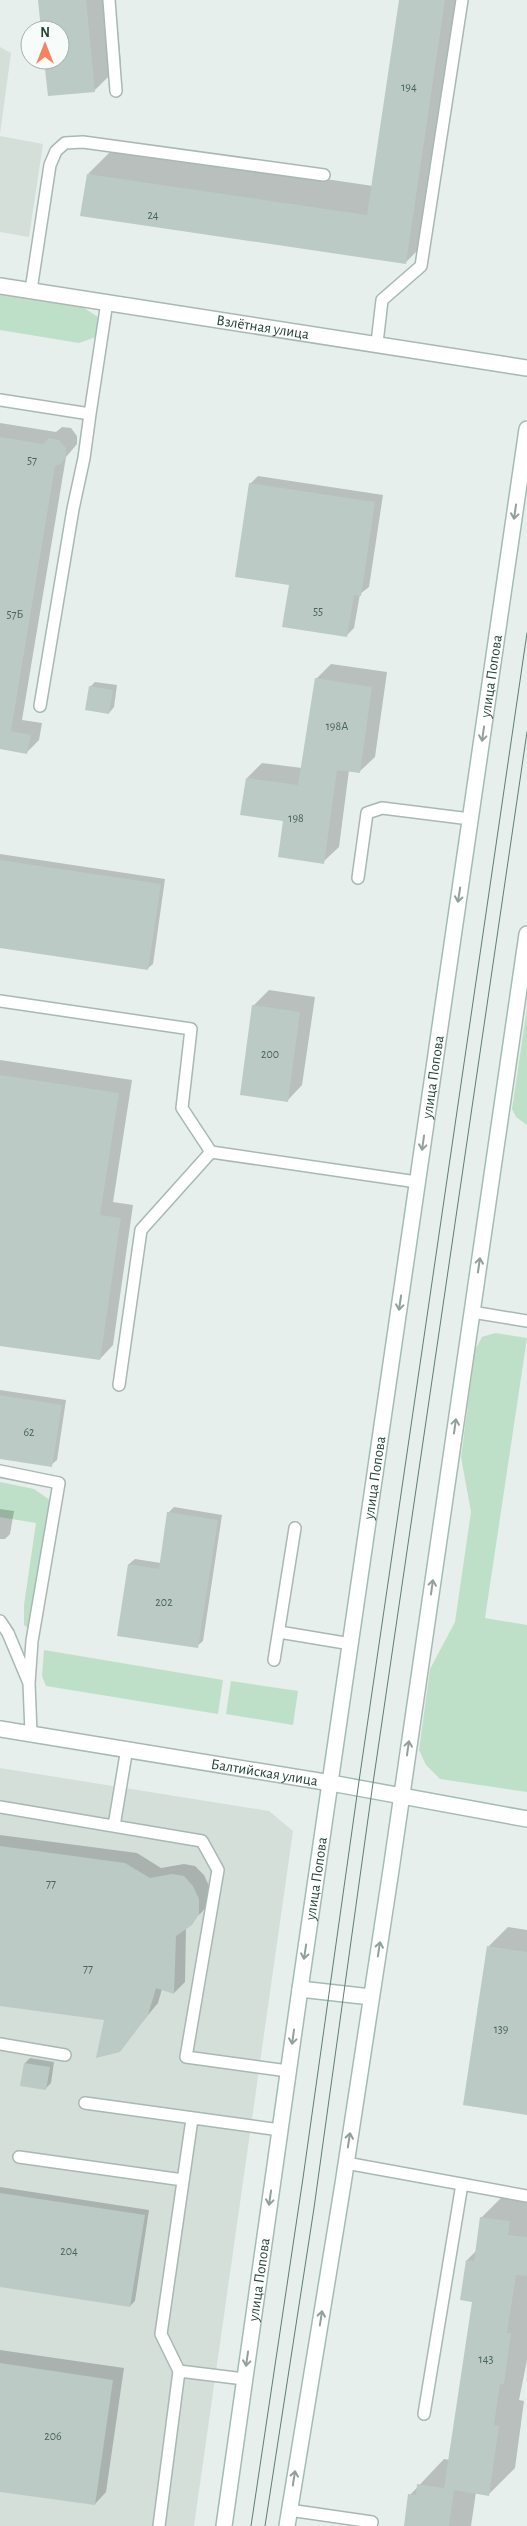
<svg xmlns="http://www.w3.org/2000/svg" width="527" height="2526" font-family="'Alegreya Sans',sans-serif">
	<rect width="100%" height="100%" fill="#e6efeb"/>
	<!-- built -->
	<path fill="#d4dfda" d="M 0,47 L 11,53 L 0,134 Z
		M 0,136 L 43,144 L 29,237 L 0,232 Z
		M 0,1768 L 269,1811 L 293,1831 L 194,2526 L 0,2526 Z"/>
	<!-- green -->
	<path fill="#bfe0c8" d="M 0,294 L 81,306 L 98,317 L 96,337 L 79,343 L 0,330 Z
		M 527,1008 L 527,1125 L 516,1117 L 512,1109 Z
		M 495,1333 L 527,1338 L 485,1618 L 527,1625 L 527,1792 L 440,1779 L 426,1765 L 419,1750 L 430,1669 L 455,1622 L 471,1512 L 461,1457 L 475,1350 L 482,1337 Z
		M 0,1482 L 34,1489 L 50,1500 L 33,1597 L 30,1630 L 24,1625 L 24,1605 L 36,1523 L 0,1517 Z
		M 44,1650 L 223,1680 L 218,1714 L 46,1686 L 42,1676 Z
		M 231,1681 L 298,1691 L 293,1725 L 226,1714 Z"/>
	<!-- shadow -->
	<path fill="#0003" d="M 40,0 L 115,0 L 121,64 L 95,90 L 45,60 L 60,60 L 60,30 L 42,30 Z
		M 401,0 L 467,0 L 432,236 L 405,263 L 88,174 L 114,148 L 373,186 Z
		M 0,423 L 56,432 L 62,427 L 71,428 L 77,436 L 77,444 L 66,457 L 22,720 L 42,723 L 39,740 L 27,752 L 0,748 Z
		M 258,476 L 383,495 L 369,587 L 360,594 L 354,628 L 346,636 L 290,584 L 250,484 Z
		M 331,664 L 387,672 L 375,757 L 359,772 L 349,770 L 339,847 L 323,862 L 247,778 L 262,763 L 302,768 L 316,679 Z
		M 95,682 L 117,685 L 114,707 L 109,713 L 90,687 Z
		M 0,854 L 165,879 L 153,964 L 147,969 L 0,946 Z
		M 269,990 L 315,997 L 302,1085 L 287,1101 L 253,1006 Z
		M 0,1060 L 132,1080 L 113,1202 L 133,1205 L 113,1345 L 100,1359 L 0,1344 Z
		M 0,1390 L 66,1400 L 57,1460 L 51,1465 L 0,1457 Z
		M 174,1507 L 222,1515 L 203,1641 L 197,1646 L 129,1564 L 135,1559 L 161,1563 L 168,1513 Z
		M 0,1509 L 14,1511 L 10,1534 L 5,1539 L 0,1539 Z
		M 0,1835 L 137,1853 L 161,1868 L 184,1864 L 195,1866 L 204,1875 L 210,1888 L 210,1902 L 202,1912 L 186,1927 L 185,1982 L 174,1993 L 162,1989 L 158,2003 L 119,2050 L 106,2019 L 0,2005 Z
		M 508,1927 L 527,1930 L 527,2114 L 489,1946 Z
		M 30,2058 L 54,2062 L 51,2083 L 46,2088 L 25,2063 Z
		M 0,2187 L 149,2210 L 135,2301 L 130,2306 L 0,2286 Z
		M 507,2192 L 527,2195 L 527,2360 L 519,2400 L 524,2401 L 515,2468 L 489,2494 L 476,2492 L 471,2526 L 405,2526 L 410,2495 L 444,2459 L 450,2460 L 473,2301 L 467,2260 L 476,2251 L 481,2218 Z
		M 0,2350 L 124,2368 L 106,2492 L 95,2504 L 0,2490 Z"/>
	<!-- building -->
	<path fill="#bbcac4" d="M 38,0 L 86,0 L 95,92 L 48,96 L 44,60 L 60,60 L 60,30 L 41,30 Z
		M 399,0 L 445,0 L 406,264 L 80,216 L 87,174 L 367,215 Z
		M 0,437 L 43,444 L 49,438 L 59,440 L 66,448 L 66,457 L 61,464 L 55,466 L 11,731 L 31,735 L 27,754 L 0,749 Z
		M 249,483 L 375,502 L 361,596 L 354,595 L 347,637 L 282,627 L 289,585 L 235,577 Z
		M 315,678 L 372,687 L 360,773 L 337,770 L 324,864 L 278,857 L 283,821 L 240,815 L 246,778 L 298,785 Z
		M 89,686 L 113,690 L 109,714 L 85,710 Z
		M 0,860 L 161,884 L 148,970 L 0,948 Z
		M 252,1005 L 300,1012 L 288,1102 L 240,1095 Z
		M 0,1075 L 119,1093 L 100,1215 L 121,1218 L 100,1360 L 0,1346 Z
		M 0,1395 L 62,1405 L 52,1467 L 0,1459 Z
		M 167,1512 L 218,1520 L 198,1648 L 117,1636 L 128,1564 L 159,1569 Z
		M 0,1846 L 125,1863 L 150,1878 L 172,1874 L 184,1876 L 193,1886 L 199,1899 L 199,1914 L 192,1925 L 176,1936 L 174,1994 L 156,1988 L 148,2015 L 120,2052 L 96,2058 L 104,2020 L 0,2006 Z
		M 487,1946 L 527,1952 L 527,2115 L 463,2105 Z
		M 24,2063 L 50,2067 L 46,2090 L 20,2086 Z
		M 0,2193 L 145,2215 L 130,2307 L 0,2287 Z
		M 480,2217 L 510,2221 L 508,2235 L 527,2237 L 527,2276 L 516,2275 L 507,2333 L 511,2333 L 504,2384 L 500,2384 L 494,2425 L 499,2426 L 489,2496 L 454,2490 L 449,2526 L 404,2526 L 408,2494 L 416,2495 L 417,2484 L 444,2488 L 472,2302 L 460,2300 L 466,2260 L 474,2261 Z
		M 0,2363 L 113,2380 L 95,2505 L 0,2492 Z"/>
	<g fill="none" stroke-linecap="round" stroke-linejoin="round">
		<defs>
			<path id="lane" d="M 109,0 L 116,91
				M 31,290 L 50,165 L 56,151 L 65,143 L 83,142 L 324,175
				M 377,343 L 382,300 L 421,266 L 462,0
				M 0,400 L 90,414 L 107,302
				M 40,706 L 73,509 L 84,458 L 90,414
				M 358,878 L 367,813 L 382,808 L 470,819
				M 0,1001 L 191,1029 L 182,1108 L 211,1152 L 417,1182
				M 472,1312 L 527,1321
				M 119,1385 L 141,1230 L 211,1152
				M 0,1471 L 59,1483 L 32,1641 L 29,1683
				M 0,1621 L 8,1633 L 29,1683 L 31,1733
				M 279,1632 L 351,1644
				M 274,1660 L 295,1528
				M 0,1807 L 202,1841 L 218,1870 L 186,2057 L 288,2071
				M 114,1826 L 127,1748
				M 0,2044 L 65,2055
				M 85,2103 L 280,2130
				M 19,2157 L 183,2180
				M 346,2163 L 527,2196
				M 179,2371 L 161,2334 L 192,2119
				M 424,2414 L 462,2184
				M 289,2510 L 372,2522 L 371,2526
				M 159,2526 L 179,2371 L 244,2379"/>
			<g id="street">
				<path id="s1" d="M 0,286 L 527,368"/>
				<path id="s2" d="M 0,1729 L 331,1783"/>
			</g>
			<g id="secondary">
				<path d="M 331,1783 L 527,1819"/>
				<path d="M 300,1989 L 371,1997"/>
				<path id="s3" d="M 224,2526 L 300,1989 L 527,429"/>
				<path d="M 287,2526 L 343,2184 L 391,1870 L 527,934"/>
			</g>
		</defs>
		<!-- lane casing -->
		<use href="#lane" stroke="#a8b8b2" stroke-width="14"/>
		<!-- street casing -->
		<use href="#street" stroke="#a8b8b2" stroke-width="18"/>
		<!-- secondary casing -->
		<use href="#secondary" stroke="#a4bbb3" stroke-width="18"/>
		<!-- lane -->
		<use href="#lane" stroke="#fff" stroke-width="11"/>
		<!-- street -->
		<use href="#street" stroke="#fff" stroke-width="15"/>
		<!-- secondary -->
		<use href="#secondary" stroke="#fff" stroke-width="15"/>
		<!-- tram -->
		<path stroke="#5f7d75" stroke-width="1" d="M 251,2526 L 303,2178 L 358,1788 L 527,633
			M 265,2526 L 314,2208 L 372,1790 L 527,732"/>
	</g>
	<!-- one-way arrows -->
	<defs><path id="oneway-shaft" d="M-6 0H5M1.5-3L5.5 0L1.5 3" fill="none" stroke-width="1.6" stroke-linecap="round" stroke-linejoin="round" transform="scale(1.25)"/></defs>
	<g stroke="#92a09c">
		<use href="#oneway-shaft" transform="translate(515 512) rotate(98)"/>
		<use href="#oneway-shaft" transform="translate(483 734) rotate(98)"/>
		<use href="#oneway-shaft" transform="translate(459 895) rotate(99)"/>
		<use href="#oneway-shaft" transform="translate(423 1143) rotate(98)"/>
		<use href="#oneway-shaft" transform="translate(479 1265) rotate(-82)"/>
		<use href="#oneway-shaft" transform="translate(400 1303) rotate(98)"/>
		<use href="#oneway-shaft" transform="translate(455 1426) rotate(-82)"/>
		<use href="#oneway-shaft" transform="translate(432 1587) rotate(-82)"/>
		<use href="#oneway-shaft" transform="translate(408 1748) rotate(-82)"/>
		<use href="#oneway-shaft" transform="translate(379 1949) rotate(-81)"/>
		<use href="#oneway-shaft" transform="translate(305 1952) rotate(99)"/>
		<use href="#oneway-shaft" transform="translate(293 2037) rotate(98)"/>
		<use href="#oneway-shaft" transform="translate(349 2140) rotate(-81)"/>
		<use href="#oneway-shaft" transform="translate(270 2198) rotate(98)"/>
		<use href="#oneway-shaft" transform="translate(321 2318) rotate(-81)"/>
		<use href="#oneway-shaft" transform="translate(247 2359) rotate(98)"/>
		<use href="#oneway-shaft" transform="translate(294 2478) rotate(-81)"/>
	</g>
	<g text-anchor="middle" dominant-baseline="central" stroke-width="4.5" stroke-linejoin="round" paint-order="stroke">
		<!-- number labels -->
		<g font-size="12" fill="#4a645c">
			<text x="409" y="87">194</text>
			<text x="153" y="215">24</text>
			<text x="32" y="460">57</text>
			<text x="318" y="611">55</text>
			<text x="15" y="614">57Б</text>
			<text x="337" y="726">198А</text>
			<text x="296" y="818">198</text>
			<text x="270" y="1054">200</text>
			<text x="29" y="1432">62</text>
			<text x="164" y="1602">202</text>
			<text x="51" y="1883">77</text>
			<text x="88" y="1968">77</text>
			<text x="501" y="2029">139</text>
			<text x="69" y="2251">204</text>
			<text x="486" y="2359">143</text>
			<text x="53" y="2436">206</text>
		</g>
		<!-- street labels -->
		<g font-size="15" fill="#24423a" stroke="#f7fbf9">
			<text stroke="none"><textPath href="#s1" startOffset="266">Взлётная улица</textPath></text>
			<text stroke="none"><textPath href="#s3" startOffset="1869">улица Попова</textPath></text>
			<text stroke="none"><textPath href="#s3" startOffset="1464">улица Попова</textPath></text>
			<text stroke="none"><textPath href="#s3" startOffset="1059">улица Попова</textPath></text>
			<text stroke="none"><textPath href="#s2" startOffset="268">Балтийская улица</textPath></text>
			<text stroke="none"><textPath href="#s3" startOffset="654">улица Попова</textPath></text>
			<text stroke="none"><textPath href="#s3" startOffset="249">улица Попова</textPath></text>
		</g>
	</g>
	<!-- north arrow -->
	<g transform="translate(45 45)"><circle r="24" fill="#f7fbf9" stroke="#a3b1ad"/>
	<path d="M0-4L9 19L0 12L-9 19Z" fill="#f4845f"/>
	<text y="-8" font-size="14" font-weight="bold" text-anchor="middle" fill="#24423a">N</text>
	</g>
</svg>
